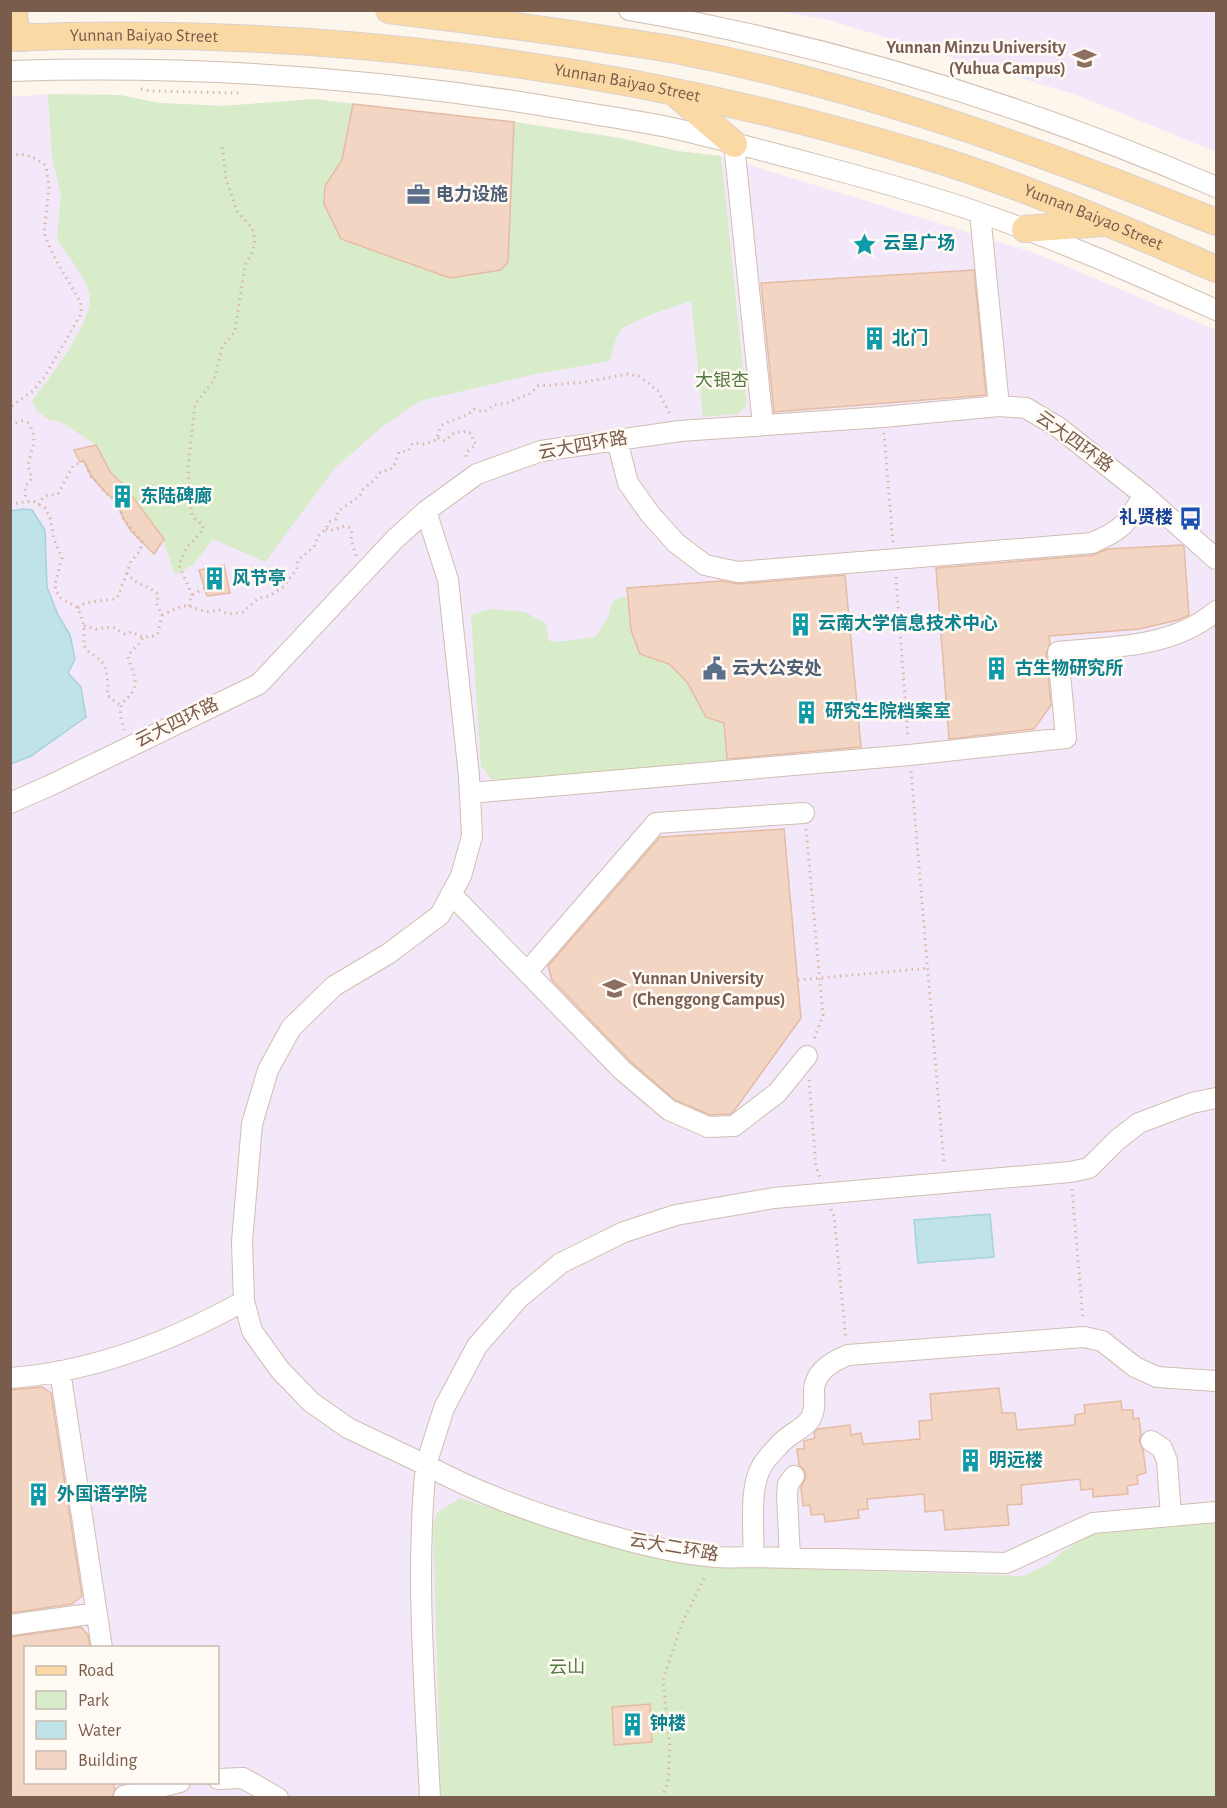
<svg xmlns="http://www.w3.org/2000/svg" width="1227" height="1808" font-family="'Alegreya Sans','Noto Sans SC',sans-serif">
	<rect width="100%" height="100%" fill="#fdf6ec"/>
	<!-- education -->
	<path fill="#f3e8fa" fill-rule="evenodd" d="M 779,11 L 1216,11 L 1216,152 L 1077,95 L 828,20 Z
		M 48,94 L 120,95 L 159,103 L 223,106 L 314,99 L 514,122 L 620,138 L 677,151 L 721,156 L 1035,253 L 1216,330 L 1216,1797 L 11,1798 L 11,97 ZM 26,1648 L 218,1648 L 218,1782 L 26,1782 Z"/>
	<!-- green -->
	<path fill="#d8ecc9" d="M 48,94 L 120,95 L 159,103 L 223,106 L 314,99 L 353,104 L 342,160 L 325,186 L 324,204 L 341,239 L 450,278 L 469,273 L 504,269 L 508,262 L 514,122 L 620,138 L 677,151 L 721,156 L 747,405 L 738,414 L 703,417 L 691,301 C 678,305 628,322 621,330 C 614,338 614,351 609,361 L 536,374 L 420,401 L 382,427 L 335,468 L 265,562 L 213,539 L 193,565 L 175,575 L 163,539 L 124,485 L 111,473 L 96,445 L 61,422 L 49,420 L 37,411 L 32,401 C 48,380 93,322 90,296 C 88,281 66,253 57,240 L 61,194 L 52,158 Z
		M 620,597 L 627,597 L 631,630 L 640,654 L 669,664 L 687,682 L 706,717 L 724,723 L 727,761 L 510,781 L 491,779 L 481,766 L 471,615 L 489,609 L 525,612 L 546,624 L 549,641 C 565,643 579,638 595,637 L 608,618 L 611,604 Z
		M 460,1498 L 644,1556 L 764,1568 L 1024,1576 L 1048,1564 L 1062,1552 L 1092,1534 L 1216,1523 L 1216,1797 L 441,1797 L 433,1525 L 437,1513 Z"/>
	<!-- water -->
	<path fill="#bfe3e8" stroke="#a5d3da" stroke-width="1.5" d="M 23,509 L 32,510 L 45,530 L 47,587 L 58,615 L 70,635 L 75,659 L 68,673 L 81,687 L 86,717 L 31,756 L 11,764 L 11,511 Z
		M 990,1214 L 994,1257 L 918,1263 L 914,1220 Z"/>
	<!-- building -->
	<path fill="#f3d5c3" stroke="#e6bba3" stroke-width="1.5" d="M 353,104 L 514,122 L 508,262 L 501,270 L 450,278 L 341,239 L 324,204 L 325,186 L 342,160 Z
		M 974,270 L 986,395 L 774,412 L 761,283 Z
		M 96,445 L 111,473 L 124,485 L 164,539 L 154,554 L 131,531 L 123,518 L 117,502 L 106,493 L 91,476 L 84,461 L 80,462 L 74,450 Z
		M 1182,545 L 1184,547 L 1189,615 L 1178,620 L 1139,629 L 1049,636 L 1050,644 L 1046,653 L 1051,705 L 1034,729 L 949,739 L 936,568 L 1093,555 L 1107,549 Z
		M 224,565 L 230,593 L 207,596 L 199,570 Z
		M 845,575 L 861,747 L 727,759 L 724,723 L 706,717 L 687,682 L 669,664 L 640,654 L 631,630 L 627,588 L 722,581 L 739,584 Z
		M 784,829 L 801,1018 L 734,1111 L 730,1114 L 710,1115 L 675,1100 L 630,1061 L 552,980 L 548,966 L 660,837 Z
		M 42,1387 L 51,1393 L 82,1596 L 72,1604 L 10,1613 L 10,1390 Z
		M 999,1388 L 1002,1413 L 1015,1413 L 1017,1430 L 1075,1425 L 1075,1415 L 1085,1413 L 1084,1405 L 1121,1401 L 1122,1410 L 1133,1410 L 1133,1419 L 1139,1418 L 1141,1434 L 1139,1441 L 1143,1449 L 1146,1473 L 1137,1475 L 1138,1484 L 1127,1486 L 1128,1494 L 1093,1497 L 1093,1489 L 1081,1490 L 1080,1479 L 1021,1485 L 1022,1504 L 1007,1505 L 1009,1525 L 945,1530 L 943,1510 L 925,1512 L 924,1494 L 867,1499 L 868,1509 L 858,1510 L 859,1518 L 825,1522 L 824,1514 L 811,1515 L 810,1505 L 803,1506 L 801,1487 L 806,1477 L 805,1471 L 799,1465 L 797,1449 L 804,1449 L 804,1441 L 815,1438 L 814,1433 L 818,1429 L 850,1425 L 851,1435 L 861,1433 L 863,1444 L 920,1439 L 919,1421 L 932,1420 L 930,1394 Z
		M 81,1627 L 88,1635 L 90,1647 L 26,1647 L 26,1782 L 113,1782 L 115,1789 L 112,1797 L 10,1797 L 10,1637 Z
		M 650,1704 L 652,1742 L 614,1745 L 612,1707 Z"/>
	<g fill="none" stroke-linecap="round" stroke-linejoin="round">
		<defs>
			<path id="minor" d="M 629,10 C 830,45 1029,106 1216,187
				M 10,71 C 196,65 381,78 563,109 C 598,115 633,120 668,127 C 720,139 773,153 825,167 C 877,181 929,195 980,213 C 1059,240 1140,276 1216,310
				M 734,144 L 763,425
				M 980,213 L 999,406
				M 617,440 L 628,483 L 650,514 L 676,543 L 705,565 L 738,572 L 1092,543 C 1124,529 1126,524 1144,495
				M 426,511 L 448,580 L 469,776 L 472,836 L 461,876 L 440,915 L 388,954 L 334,986 L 291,1028 L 268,1070 L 252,1124 L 242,1242 L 244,1301 L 252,1331 L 280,1370 L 311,1402 L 348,1428 L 426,1465 L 444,1408 L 477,1346 L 519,1298 L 561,1263 L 624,1232 L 676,1215 L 774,1198 L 1070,1172 L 1089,1168 L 1117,1140 L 1139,1123 L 1192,1103 L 1216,1098
				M 470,793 L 910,755 L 1066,738 L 1058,652 C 1111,647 1173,648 1216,611
				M 10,803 L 49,786 L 259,684 L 395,539 L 426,511 L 477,474 L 541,451 L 680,431 L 883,417 L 999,406 L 1026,408 L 1058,427 L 1144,495 L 1216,559
				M 451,894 L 622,1070 L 669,1110 L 708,1127 L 734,1126 L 777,1093 L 807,1056
				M 527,972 L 656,823 L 804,813
				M 60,1371 L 102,1648
				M 10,1378 C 93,1372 172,1341 244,1301
				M 1151,1441 L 1162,1448 L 1167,1461 L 1171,1516
				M 753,1557 L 1006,1563 L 1093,1523 L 1216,1512
				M 790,1558 L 787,1495 L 788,1484 L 794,1476
				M 10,1625 L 97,1613
				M 218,1779 L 243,1778 L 278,1798
				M 124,1796 L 180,1782
				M 430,1798 C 425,1689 415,1573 426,1465 C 477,1493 531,1512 587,1529 C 628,1541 673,1554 716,1557 C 728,1558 741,1557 753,1557 C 755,1530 748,1489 762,1466 C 766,1458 774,1451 780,1444 C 788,1435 801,1430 809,1421 C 816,1411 814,1401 814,1390 C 815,1371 833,1361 848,1355 L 1084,1337 L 1102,1341 L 1135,1367 L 1157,1377 L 1216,1381"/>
			<g id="major">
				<path d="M 15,10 C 12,22 17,29 23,38"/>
				<path d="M 389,10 C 462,19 533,28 605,39 C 631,43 656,46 681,51 C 865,87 1043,152 1216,222"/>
				<path id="s1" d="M 10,38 C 317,25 627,65 920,154 C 1022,185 1119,227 1216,269"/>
				<path d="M 676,94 L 734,144"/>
				<path d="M 1025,229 L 1102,223"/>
			</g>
		</defs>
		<!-- minor casing -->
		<use href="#minor" stroke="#d1beb0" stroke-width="22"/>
		<!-- major casing -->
		<use href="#major" stroke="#dad1cd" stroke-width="28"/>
		<!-- path -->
		<path stroke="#d9b8a5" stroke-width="3" stroke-dasharray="1.5 4.5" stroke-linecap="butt" d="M 141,89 L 150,91 L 239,93
			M 10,155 C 25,153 35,157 46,166 L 49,187 L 44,233 L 53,255 L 81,303 L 81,314 L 45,376 L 34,390 L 10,407
			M 10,425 L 22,421 L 28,423 C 40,439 30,451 28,466 L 32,478 L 25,487 L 26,501
			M 884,433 L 893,543
			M 438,438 L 445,441 L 455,432 L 464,432 L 466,431 L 472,434 L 473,441 L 476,444 L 466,453 L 466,461
			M 10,504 L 33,501 L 45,508 L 50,518 L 54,539 L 62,558 L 55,584 L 56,591 L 61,598 L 78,608 L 84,626 L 84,646 L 89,652 L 101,660 L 106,669 L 108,684 L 107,695 L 120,705
			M 39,505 C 43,494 48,495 58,494 L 73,466 L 84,461 L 91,476 L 106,493 L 117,502 L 123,518 L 142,542 L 140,551 L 131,561 L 127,573 C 135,585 148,585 158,594 L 157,604 L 162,615 L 158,633 L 154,636 L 143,637 C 140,645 132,648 128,657 C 130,665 136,676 135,684 C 131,707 113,692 124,730
			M 326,529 L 329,531 L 345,526 L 351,528 L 352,533 L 351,540 L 356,556
			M 896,577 L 908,738
			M 192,595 L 179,565 L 186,548 L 203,530 L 203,525 L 193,517 L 191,511 L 188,468 L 195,404 L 214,380 L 222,348 L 235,331 L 245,265 L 253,251 L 255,239 L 252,228 L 237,211 L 226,178 L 222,146
			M 189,606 L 192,595 L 205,588
			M 78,608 C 87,599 105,602 117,598 L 127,573
			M 162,615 L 182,606 L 189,606 L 207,612 L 219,610 L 228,614 L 243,612 L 259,598 L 269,596 L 283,587 L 297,569 L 298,560 L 314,547 L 318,536 L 326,529 L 329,522 L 336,519 L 338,512 C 342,508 358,498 360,495 C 366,488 359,493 366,487 C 371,482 376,480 379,473 L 393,468 L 399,452 L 408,451 L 413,443 L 425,444 L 436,440 L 441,426 C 452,418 465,419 474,409 L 484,412 L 494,405 L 507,403 L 523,396 L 527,396 L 538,386 L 585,382 L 627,374 L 639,376 L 658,391 L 670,414
			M 84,626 L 96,629 L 113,627 L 125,634 L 131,632 L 143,637
			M 911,771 L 944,1165
			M 806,829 L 823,1015 L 813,1042
			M 798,980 L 929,968
			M 809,1080 L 816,1167 L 820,1178
			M 1072,1189 L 1083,1320
			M 831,1209 L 834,1216 L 846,1340
			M 662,1798 L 668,1782 L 670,1747 L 663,1680 L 681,1626 L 706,1574"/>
		<!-- minor -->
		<use href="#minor" stroke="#fff" stroke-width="20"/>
		<!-- major -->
		<use href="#major" stroke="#fbd9a5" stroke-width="26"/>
	</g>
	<!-- icons -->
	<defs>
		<symbol id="university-bare" viewBox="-9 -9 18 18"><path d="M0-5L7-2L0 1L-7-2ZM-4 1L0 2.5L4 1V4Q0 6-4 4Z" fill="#8d6e63" stroke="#fffaf3" stroke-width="2.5" paint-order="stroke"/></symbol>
		<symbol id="office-bare" viewBox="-9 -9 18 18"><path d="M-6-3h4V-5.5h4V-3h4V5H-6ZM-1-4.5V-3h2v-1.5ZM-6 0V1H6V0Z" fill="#5c6f8a" stroke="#fffaf3" stroke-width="2.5" paint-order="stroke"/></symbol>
		<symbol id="sight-bare" viewBox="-9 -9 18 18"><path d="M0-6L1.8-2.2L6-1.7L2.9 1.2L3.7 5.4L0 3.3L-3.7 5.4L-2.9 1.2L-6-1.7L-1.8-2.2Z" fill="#0f9aa8" stroke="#fffaf3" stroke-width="2.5" paint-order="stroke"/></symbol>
		<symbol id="building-bare" viewBox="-9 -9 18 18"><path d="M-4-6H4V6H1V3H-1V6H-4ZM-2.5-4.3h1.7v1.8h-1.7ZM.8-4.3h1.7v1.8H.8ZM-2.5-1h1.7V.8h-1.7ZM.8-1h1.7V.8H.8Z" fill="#0f9aa8" stroke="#fffaf3" stroke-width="2.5" paint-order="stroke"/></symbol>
		<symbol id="bus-bare" viewBox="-9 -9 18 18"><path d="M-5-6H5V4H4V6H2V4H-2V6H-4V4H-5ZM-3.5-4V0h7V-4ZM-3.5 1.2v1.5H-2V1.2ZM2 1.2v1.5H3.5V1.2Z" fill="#1a4fb4" stroke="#fffaf3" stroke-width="2.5" paint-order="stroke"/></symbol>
		<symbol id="civic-bare" viewBox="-9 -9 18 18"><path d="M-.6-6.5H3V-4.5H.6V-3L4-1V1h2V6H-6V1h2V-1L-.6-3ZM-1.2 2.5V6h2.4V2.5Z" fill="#5c6f8a" stroke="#fffaf3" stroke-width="2.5" paint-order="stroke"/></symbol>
	</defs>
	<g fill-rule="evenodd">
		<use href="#university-bare" x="1068" y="42" width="33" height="33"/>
		<use href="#office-bare" x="402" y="178" width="33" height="33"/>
		<use href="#sight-bare" x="848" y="228" width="33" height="33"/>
		<use href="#building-bare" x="858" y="322" width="33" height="33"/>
		<use href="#building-bare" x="106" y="480" width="33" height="33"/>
		<use href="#bus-bare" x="1174" y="502" width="33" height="33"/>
		<use href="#building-bare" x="198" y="562" width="33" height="33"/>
		<use href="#building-bare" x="784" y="608" width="33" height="33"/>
		<use href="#civic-bare" x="698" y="652" width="33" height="33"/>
		<use href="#building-bare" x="980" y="652" width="33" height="33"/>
		<use href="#building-bare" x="790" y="696" width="33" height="33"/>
		<use href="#university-bare" x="598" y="972" width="33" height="33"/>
		<use href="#building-bare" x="954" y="1444" width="33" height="33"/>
		<use href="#building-bare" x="22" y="1478" width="33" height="33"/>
		<use href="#building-bare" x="616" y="1708" width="33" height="33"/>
	</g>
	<g text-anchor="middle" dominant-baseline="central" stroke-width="5" stroke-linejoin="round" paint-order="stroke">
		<!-- street labels -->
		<g font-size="18" fill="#7a5c4d" stroke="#fffaf3">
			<text stroke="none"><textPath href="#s1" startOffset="134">Yunnan Baiyao Street</textPath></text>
			<text stroke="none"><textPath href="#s1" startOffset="620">Yunnan Baiyao Street</textPath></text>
			<text stroke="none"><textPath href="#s1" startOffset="1106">Yunnan Baiyao Street</textPath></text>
			<text transform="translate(1074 442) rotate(36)">云大四环路</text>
			<text transform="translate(583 446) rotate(-10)">云大四环路</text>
			<text transform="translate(177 723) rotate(-26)">云大四环路</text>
			<text transform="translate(674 1548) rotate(10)">云大二环路</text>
		</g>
		<!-- education labels -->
		<g font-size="18" font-weight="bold" fill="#785e54" stroke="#fffaf3" text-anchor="end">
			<text x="1066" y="48">Yunnan Minzu University<tspan x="1066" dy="21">(Yuhua Campus)</tspan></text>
			<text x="632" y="979" text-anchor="start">Yunnan University<tspan x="632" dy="21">(Chenggong Campus)</tspan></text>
		</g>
		<!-- service labels -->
		<g font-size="18" font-weight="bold" fill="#4e5e75" stroke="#fffaf3" text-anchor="start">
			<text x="436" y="195">电力设施</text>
			<text x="732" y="669">云大公安处</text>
		</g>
		<!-- culture labels -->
		<g font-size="18" font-weight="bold" fill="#0d838f" stroke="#fffaf3" text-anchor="start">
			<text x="883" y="244">云呈广场</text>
			<text x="892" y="339">北门</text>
			<text x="140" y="497">东陆碑廊</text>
			<text x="232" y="579">风节亭</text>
			<text x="818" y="624">云南大学信息技术中心</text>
			<text x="1015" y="669">古生物研究所</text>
			<text x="825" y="712">研究生院档案室</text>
			<text x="989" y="1461">明远楼</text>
			<text x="57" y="1495">外国语学院</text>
			<text x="650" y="1724">钟楼</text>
		</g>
		<!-- park labels -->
		<g font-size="18" fill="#537a41" stroke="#fffaf3">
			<text x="722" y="381">大银杏</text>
			<text x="567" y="1668">云山</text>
		</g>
		<!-- transit labels -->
		<g font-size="18" font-weight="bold" fill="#164399" stroke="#fffaf3" text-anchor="end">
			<text x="1173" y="518">礼贤楼</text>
		</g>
	</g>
	<!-- border -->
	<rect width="1227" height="1808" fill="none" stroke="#7a5c4d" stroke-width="24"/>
	<!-- legend -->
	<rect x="24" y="1646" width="195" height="138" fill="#fffaf3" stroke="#cabbb1" stroke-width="1.5"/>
	<rect x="36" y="1666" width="30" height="9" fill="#fbd9a5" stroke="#cabbb1" stroke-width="1.5"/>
	<text x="78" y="1676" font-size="18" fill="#7a5c4d">Road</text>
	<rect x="36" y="1691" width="30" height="18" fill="#d8ecc9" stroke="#cabbb1" stroke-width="1.5"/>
	<text x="78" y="1706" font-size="18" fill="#7a5c4d">Park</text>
	<rect x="36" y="1721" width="30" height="18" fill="#bfe3e8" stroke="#cabbb1" stroke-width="1.5"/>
	<text x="78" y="1736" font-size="18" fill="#7a5c4d">Water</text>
	<rect x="36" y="1751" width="30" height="18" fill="#f3d5c3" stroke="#cabbb1" stroke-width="1.5"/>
	<text x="78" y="1766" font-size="18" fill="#7a5c4d">Building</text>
</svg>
